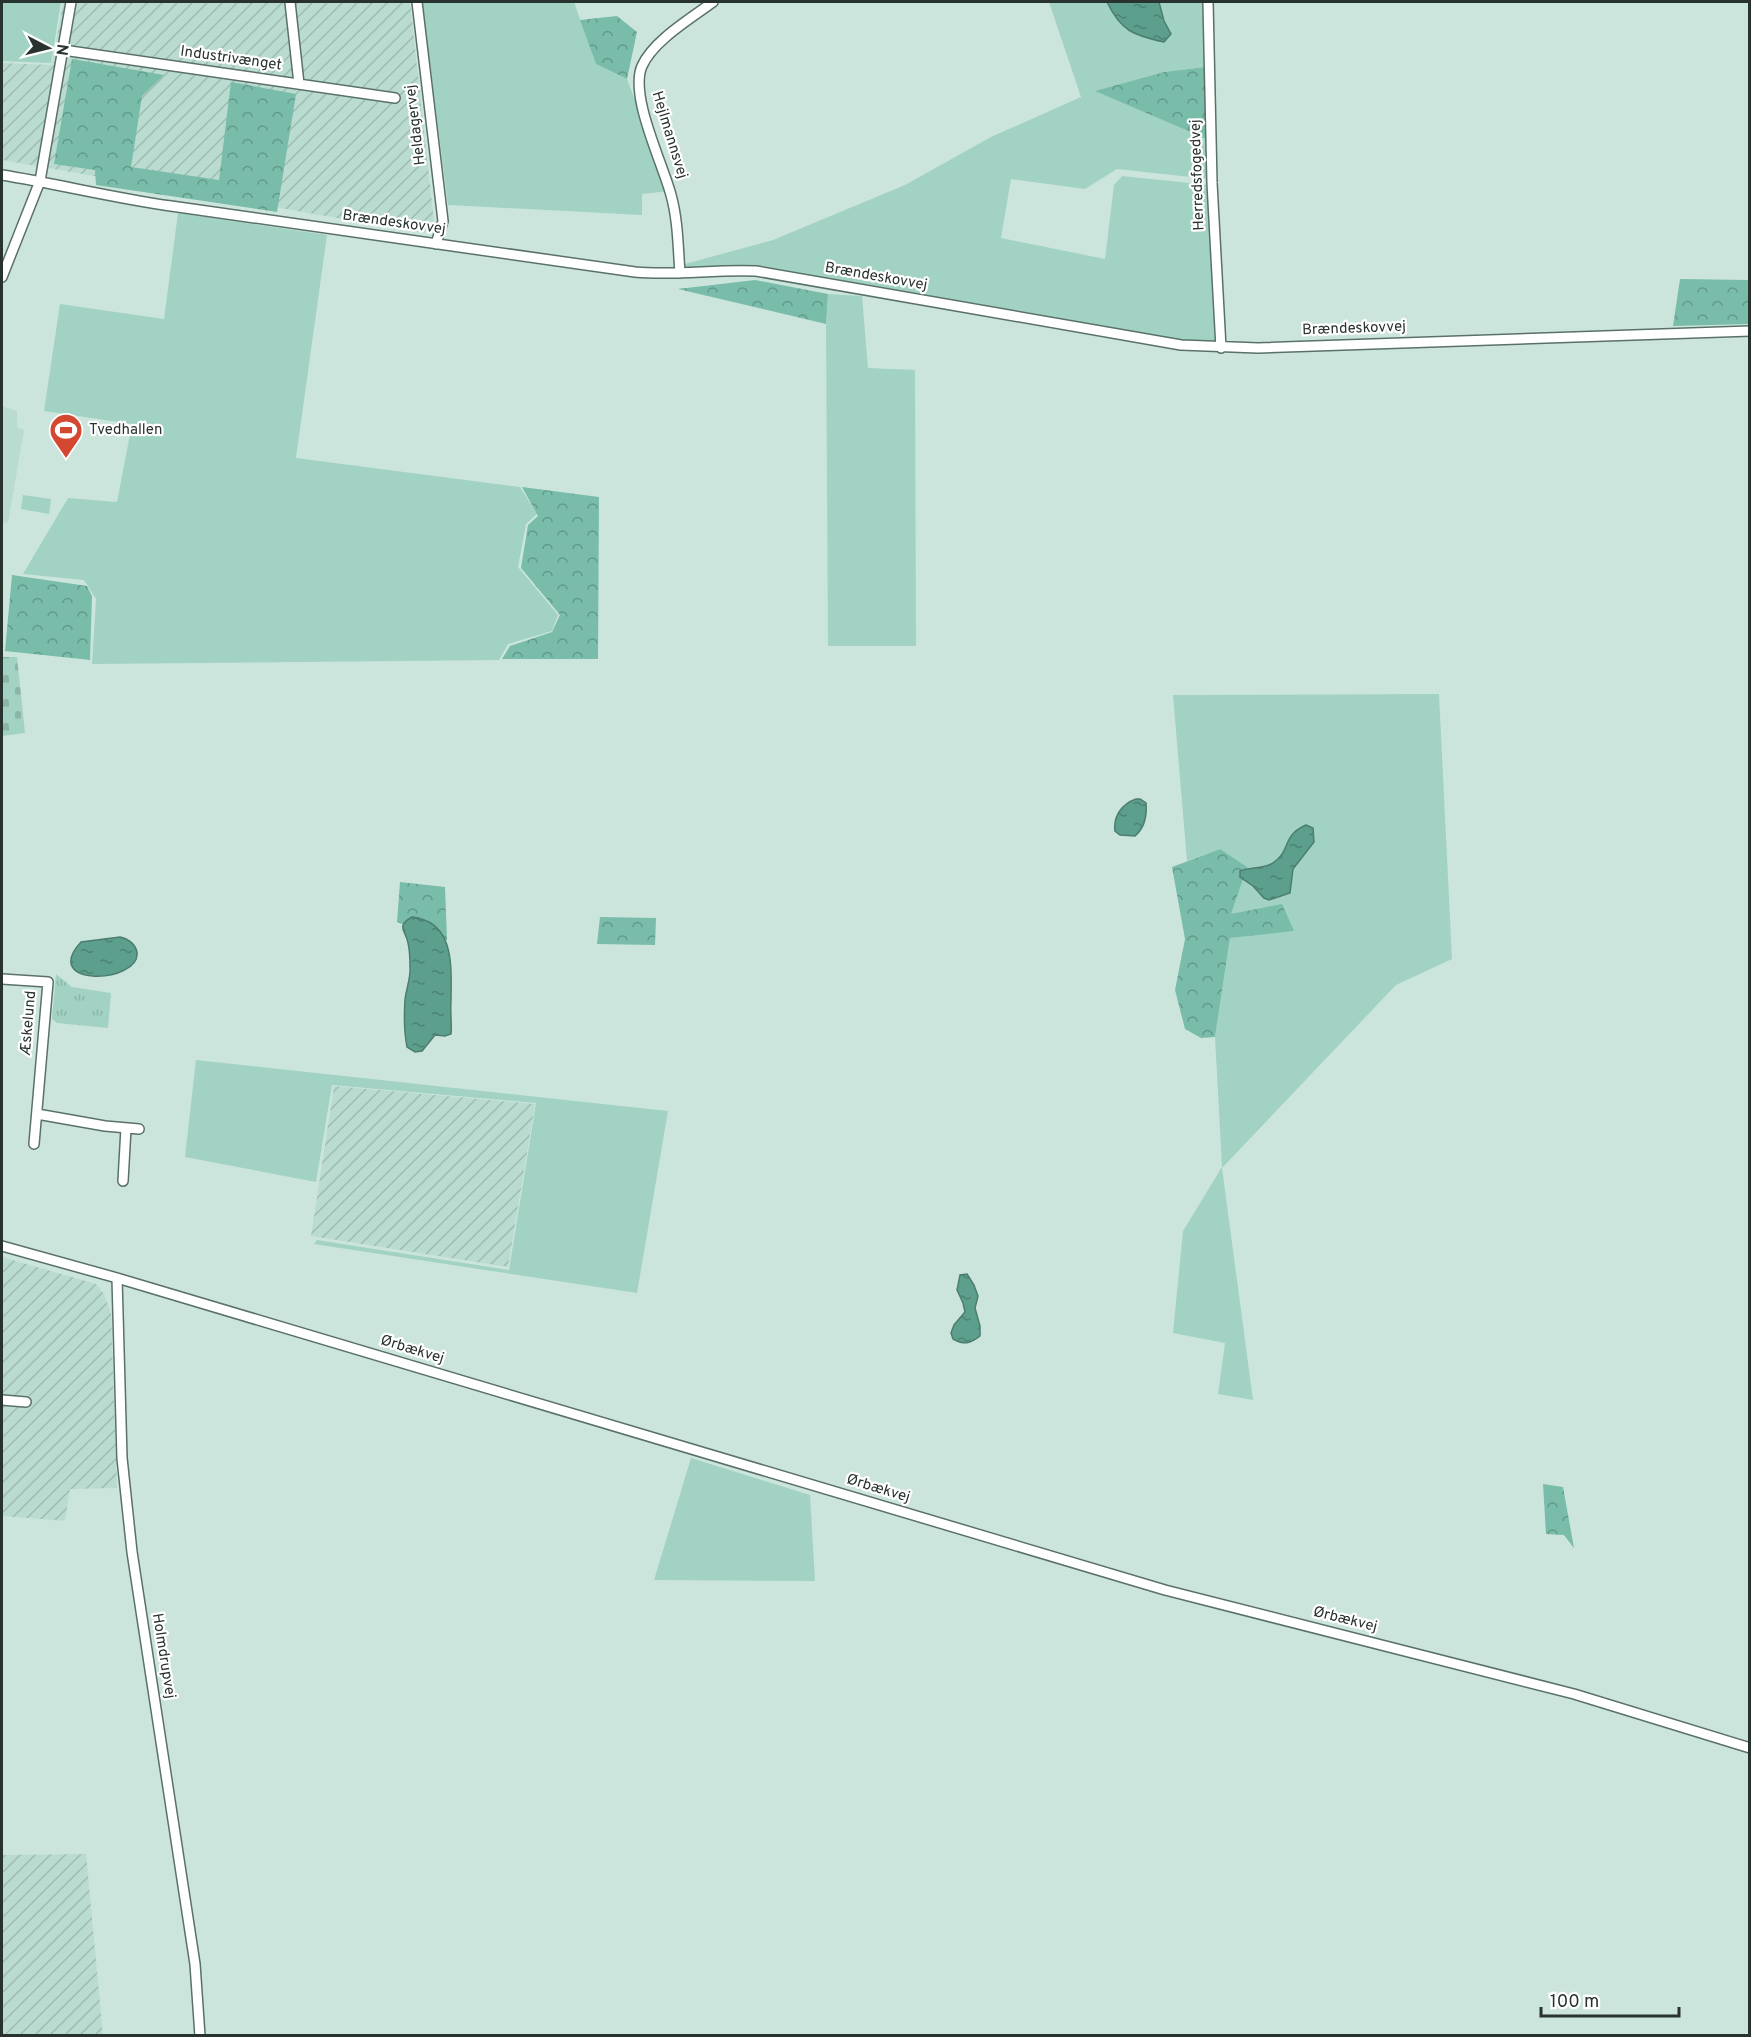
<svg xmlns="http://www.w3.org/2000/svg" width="1751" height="2037" font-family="Overpass,sans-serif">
	<defs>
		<pattern id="industrial-furrows" width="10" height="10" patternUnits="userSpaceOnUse" patternTransform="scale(1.5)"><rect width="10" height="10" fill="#b9dbd0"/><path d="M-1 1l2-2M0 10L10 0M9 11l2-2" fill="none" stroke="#9fbcb3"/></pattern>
		<pattern id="forest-crowns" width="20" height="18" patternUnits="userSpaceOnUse" patternTransform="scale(1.5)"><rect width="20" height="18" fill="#78bca9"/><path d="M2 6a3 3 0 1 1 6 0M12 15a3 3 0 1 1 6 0" fill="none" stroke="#62998a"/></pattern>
		<pattern id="cemetery-stones" width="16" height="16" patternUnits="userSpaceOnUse" patternTransform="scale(1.5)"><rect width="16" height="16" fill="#a2d2c3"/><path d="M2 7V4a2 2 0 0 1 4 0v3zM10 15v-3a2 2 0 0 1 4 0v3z" fill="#8cb5a8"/></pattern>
		<pattern id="park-tufts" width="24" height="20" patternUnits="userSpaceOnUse" patternTransform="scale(1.5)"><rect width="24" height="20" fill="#a2d2c3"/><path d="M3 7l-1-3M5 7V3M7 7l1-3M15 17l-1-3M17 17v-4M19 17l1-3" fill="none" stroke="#8cb5a8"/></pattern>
		<pattern id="water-ripples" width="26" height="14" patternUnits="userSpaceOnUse" patternTransform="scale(1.5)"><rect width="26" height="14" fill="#5c9f8c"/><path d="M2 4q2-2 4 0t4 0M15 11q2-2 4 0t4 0" fill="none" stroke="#4c8273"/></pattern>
	</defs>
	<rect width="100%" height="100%" fill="#cce5dc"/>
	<!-- built -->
	<path fill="#b9dbd0" d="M 2,406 L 17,411 L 17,427 L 24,430 L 8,523 L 2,522 Z"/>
	<!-- industrial -->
	<path fill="url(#industrial-furrows)" d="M 63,2 L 410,2 L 434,221 L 424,233 L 2,160 L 2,63 L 52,65 Z
		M 334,1086 L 535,1104 L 508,1267 L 311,1236 Z
		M 2,1257 L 96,1284 L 104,1294 L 111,1313 L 117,1488 L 70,1489 L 65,1521 L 2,1516 Z
		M 86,1854 L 103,2035 L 2,2035 L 2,1855 Z"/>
	<!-- green -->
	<path fill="#a2d2c3" d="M 2,2 L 61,2 L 51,63 L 2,61 Z
		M 422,2 L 574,2 L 596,64 L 627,79 L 669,191 L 642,194 L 642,215 L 448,205 Z
		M 1049,2 L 1203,2 L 1205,67 L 1164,72 L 1096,91 L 1207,139 L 1209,179 L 1117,169 L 1085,189 L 1011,179 L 1001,238 L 1105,259 L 1114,185 L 1122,176 L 1209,185 L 1216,341 L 1172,340 L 782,274 L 686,269 L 685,264 L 773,240 L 905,185 L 991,137 L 1081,97 Z
		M 178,213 L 327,235 L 296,458 L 520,487 L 537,514 L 526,524 L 518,567 L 558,615 L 552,631 L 508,644 L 499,660 L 92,664 L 96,599 L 84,580 L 23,574 L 68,498 L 117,502 L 132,424 L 44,411 L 60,304 L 164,319 Z
		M 828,294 L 862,296 L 868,368 L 915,370 L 916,646 L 828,646 L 826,324 Z
		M 23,495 L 51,499 L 49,514 L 21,509 Z
		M 1439,694 L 1452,959 L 1396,985 L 1222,1168 L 1253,1400 L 1218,1394 L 1225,1343 L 1173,1333 L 1183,1231 L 1222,1167 L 1215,1037 L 1230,938 L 1293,931 L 1231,914 L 1220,849 L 1187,861 L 1173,695 Z
		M 196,1060 L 668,1111 L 637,1293 L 314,1244 L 317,1240 L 509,1270 L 536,1103 L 332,1085 L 316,1182 L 185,1157 Z
		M 691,1458 L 810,1495 L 815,1581 L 654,1580 Z"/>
	<!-- forest -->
	<path fill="url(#forest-crowns)" d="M 617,16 L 637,32 L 627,79 L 596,64 L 580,20 Z
		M 72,59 L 164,75 L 142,96 L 131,167 L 219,180 L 231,82 L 296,94 L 277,212 L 96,185 L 95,170 L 54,164 Z
		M 1205,67 L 1207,139 L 1095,91 L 1164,72 Z
		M 1680,279 L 1749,280 L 1749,324 L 1673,326 Z
		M 755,280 L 828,294 L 826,324 L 678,289 Z
		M 522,487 L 599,497 L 598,659 L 502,659 L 510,646 L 552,632 L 560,615 L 521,568 L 528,525 L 538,516 Z
		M 12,575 L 87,586 L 92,596 L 90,660 L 5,651 Z
		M 1220,849 L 1247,867 L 1231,914 L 1282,904 L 1294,931 L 1230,938 L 1215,1037 L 1201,1038 L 1185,1029 L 1175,990 L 1185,939 L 1172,867 Z
		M 400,882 L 445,887 L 447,940 L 397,922 Z
		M 600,917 L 656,918 L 655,945 L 597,944 Z
		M 1543,1484 L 1563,1487 L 1574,1548 L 1564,1535 L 1546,1534 Z"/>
	<!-- cemetery -->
	<path fill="url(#cemetery-stones)" d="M 2,657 L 17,657 L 25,733 L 2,736 Z"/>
	<!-- park -->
	<path fill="url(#park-tufts)" d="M 56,974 L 72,987 L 111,993 L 108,1028 L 57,1023 L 52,1019 Z"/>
	<!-- water -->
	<path fill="url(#water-ripples)" stroke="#4c7e70" stroke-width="1.5" d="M 1107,2 L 1159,2 L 1164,21 L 1171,34 L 1164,42 C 1133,35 1121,31 1107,2 Z
		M 1136,799 L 1140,799 L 1146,803 C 1147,816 1145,828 1135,836 L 1120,835 L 1115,831 C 1113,816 1122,804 1136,799 Z
		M 1306,825 L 1313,828 L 1314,842 L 1293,869 L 1290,893 L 1269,900 L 1264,898 L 1253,886 L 1240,877 L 1240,871 C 1251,867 1263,869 1273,863 C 1292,850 1281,836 1306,825 Z
		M 412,917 C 456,922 451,968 451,1001 C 450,1012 452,1023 451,1034 L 445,1036 L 435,1035 L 422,1051 L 415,1052 L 407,1047 C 404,1032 404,1015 405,1000 C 406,989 411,978 410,967 C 410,959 410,951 408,943 C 406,930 395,927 412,917 Z
		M 120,937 C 128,939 135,943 137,952 C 141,984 39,988 81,942 Z
		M 967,1274 L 974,1285 L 978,1296 L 975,1308 L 980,1326 L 980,1336 C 970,1344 964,1345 953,1339 L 951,1333 L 954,1325 L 965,1312 L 963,1303 L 957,1290 L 960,1275 Z"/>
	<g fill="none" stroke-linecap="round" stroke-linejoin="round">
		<defs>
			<path id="minor" d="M 290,2 L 299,84
				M 417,2 L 443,221 L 436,244
				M 1208,2 L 1212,183 L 1221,348
				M 63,50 L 395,98
				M 2,175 C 58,184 114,198 171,206 L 635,272 C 675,276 715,269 756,271 L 1181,345 L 1258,348 L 1750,331
				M 680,273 C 678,247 678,220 671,195 C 663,164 629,96 642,66 C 653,41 690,19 713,2
				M 2,277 L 40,181 L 71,2
				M 2,979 L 48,982 L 34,1144
				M 37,1114 L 105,1126 L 139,1129
				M 123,1181 L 126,1128
				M 2,1246 L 117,1278 L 1165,1590 L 1574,1694 L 1750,1748
				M 117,1278 L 122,1458 L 132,1552 L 195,1964 L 200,2036
				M 2,1400 L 26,1402"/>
		</defs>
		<!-- minor casing -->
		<use href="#minor" stroke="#5a716a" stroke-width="12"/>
		<!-- minor -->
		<use href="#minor" stroke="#fff" stroke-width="9"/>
	</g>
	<!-- icons -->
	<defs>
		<symbol id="stadium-pin" viewBox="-11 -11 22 30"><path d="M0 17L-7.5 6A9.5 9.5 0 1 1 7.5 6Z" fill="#d44831" stroke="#fff"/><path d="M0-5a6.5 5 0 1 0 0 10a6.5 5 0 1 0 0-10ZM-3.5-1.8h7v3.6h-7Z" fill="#fff"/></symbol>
	</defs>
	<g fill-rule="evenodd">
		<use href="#stadium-pin" x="47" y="411" width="38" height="52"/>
	</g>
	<g text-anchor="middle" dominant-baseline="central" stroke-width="4.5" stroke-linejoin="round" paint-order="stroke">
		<!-- street labels -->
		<g font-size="15" fill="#28322f" stroke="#fff">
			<text transform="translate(231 59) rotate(8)">Industrivænget</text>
			<text transform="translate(416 125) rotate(-97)">Heldagervej</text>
			<text transform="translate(669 135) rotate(73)">Hejlmannsvej</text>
			<text transform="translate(1198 175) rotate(-92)">Herredsfogedvej</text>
			<text transform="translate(394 223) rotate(8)">Brændeskovvej</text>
			<text transform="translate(876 277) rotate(10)">Brændeskovvej</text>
			<text transform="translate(1354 329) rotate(-2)">Brændeskovvej</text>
			<text transform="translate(29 1023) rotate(-85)">Æskelund</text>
			<text transform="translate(412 1350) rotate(17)">Ørbækvej</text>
			<text transform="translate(878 1489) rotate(17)">Ørbækvej</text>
			<text transform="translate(1345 1620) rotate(14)">Ørbækvej</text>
			<text transform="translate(163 1656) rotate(81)">Holmdrupvej</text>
		</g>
		<!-- poi labels -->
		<g font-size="15" fill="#28322f" stroke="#fff" text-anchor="start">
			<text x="89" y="430">Tvedhallen</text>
		</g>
	</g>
	<!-- border -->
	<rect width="1751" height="2037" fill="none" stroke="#28322f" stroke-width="6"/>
	<!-- north arrow -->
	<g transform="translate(48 48) rotate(97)" stroke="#ffffff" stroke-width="4.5" paint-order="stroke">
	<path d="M0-4.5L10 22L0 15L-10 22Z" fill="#28322f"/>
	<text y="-9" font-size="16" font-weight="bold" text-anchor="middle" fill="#28322f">N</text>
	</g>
	<!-- scale -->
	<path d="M1541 2007v9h138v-9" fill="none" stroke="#28322f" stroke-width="3"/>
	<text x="1550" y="2007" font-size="18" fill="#28322f" stroke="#ffffff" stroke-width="4.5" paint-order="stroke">100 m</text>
</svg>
